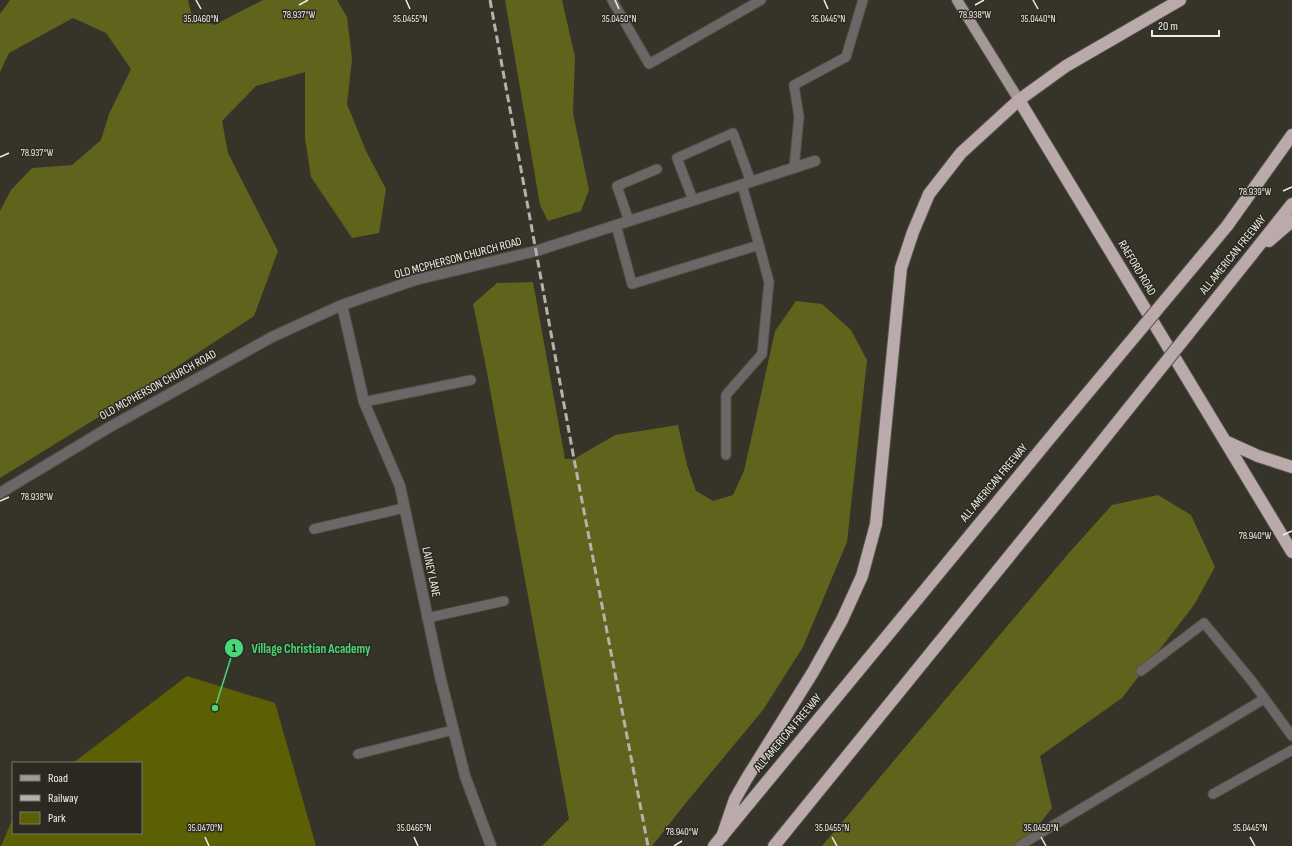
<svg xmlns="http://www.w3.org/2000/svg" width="1292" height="846" font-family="'Sofia Sans Condensed',sans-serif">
	<rect width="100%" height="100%" fill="#363429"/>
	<!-- green -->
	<path fill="#5c5f04" d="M 187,676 L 275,703 L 316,846 L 1,846 L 13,818 L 13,833 L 141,833 L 141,763 L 73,763 Z"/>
	<!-- forest -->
	<path fill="#60631b" d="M 10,0 L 188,0 L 191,13 L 214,25 L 263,0 L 337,0 L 347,17 L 352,59 L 347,104 L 366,151 L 386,189 L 379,233 L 352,238 L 311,177 L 305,138 L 305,72 L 256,86 L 222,121 L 228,153 L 278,251 L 254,316 L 123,402 L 0,478 L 0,211 L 11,190 L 32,168 L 72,165 L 101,140 L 109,114 L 131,69 L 106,33 L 73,18 L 9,53 L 0,72 L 0,14 Z
		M 505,0 L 562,0 L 575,57 L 573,113 L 589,190 L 581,211 L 548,221 L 540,205 Z
		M 533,282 L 565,459 L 574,459 L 615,435 L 678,425 L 687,465 L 696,491 L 713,501 L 733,495 L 744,471 L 775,331 L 796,301 L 822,304 L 851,330 L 867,360 L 847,542 L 803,647 L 763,710 L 685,804 L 652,846 L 542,846 L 569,819 L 485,362 L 473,304 L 497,283 Z
		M 1158,495 L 1191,515 L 1215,567 L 1194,605 L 1122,698 L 1040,756 L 1052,808 L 1022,846 L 822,846 L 1068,554 L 1112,505 Z"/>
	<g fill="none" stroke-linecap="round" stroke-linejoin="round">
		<defs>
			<path id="lane" d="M 612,0 L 649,64 L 761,0
				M 794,168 L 799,117 L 794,85 L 846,57 L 863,0
				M 693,200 L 677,158 L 733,133 L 751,182
				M 629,221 L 617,186 L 657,169
				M 616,225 L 632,284 L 759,245
				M 364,402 L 471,380
				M 726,455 L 726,395 L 762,354 L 769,282 L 759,245 L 742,185
				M 314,529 L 404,508
				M 427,618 L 504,601
				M 1141,671 L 1204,623 L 1251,680 L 1292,736
				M 358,754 L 453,730
				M 1213,794 L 1292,750
				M 1019,846 L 1264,699"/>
			<path id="street" d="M 342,305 L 364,402 L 400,486 L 440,676 L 465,776 L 491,846
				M 0,493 L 108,428 L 272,337 L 342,305 L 415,280 L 536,251 L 815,161"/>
			<path id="primary" d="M 957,0 L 1019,100"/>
			<path id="highway" d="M 1019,100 L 1292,552
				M 1227,226 L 1292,135
				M 1269,241 L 1292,221
				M 1249,258 L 1292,204
				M 1225,441 L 1258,456 L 1292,467
				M 722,837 L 735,799 L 747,778 L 813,672 L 842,620 L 862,576 L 876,524 L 901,268 L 913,232 L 929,194 L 961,153 L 1019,100 L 1066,66 L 1180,0
				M 714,846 L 1060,426
				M 774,846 L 1080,469"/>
		</defs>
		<!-- lane casing -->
		<use href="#lane" stroke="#545247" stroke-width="11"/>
		<!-- street casing -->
		<use href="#street" stroke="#545247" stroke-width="12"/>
		<!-- primary casing -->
		<use href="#primary" stroke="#545247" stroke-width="12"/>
		<!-- highway casing -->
		<use href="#highway" stroke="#545247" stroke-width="14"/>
		<!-- lane -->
		<use href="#lane" stroke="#6c6667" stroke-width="9"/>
		<!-- street -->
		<use href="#street" stroke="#6c6667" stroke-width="10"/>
		<!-- primary -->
		<use href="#primary" stroke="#a49798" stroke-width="10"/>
		<!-- highway -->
		<use href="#highway" stroke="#baaaac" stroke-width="12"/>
		<!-- rail -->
		<path stroke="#b4b2aa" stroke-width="3" stroke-dasharray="8 4" stroke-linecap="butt" d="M 490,0 L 574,459 L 648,846"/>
		<defs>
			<path id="highway-bridge" d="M 1060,426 L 1227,226
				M 1080,469 L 1249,258"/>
		</defs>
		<!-- highway-bridge casing -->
		<use href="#highway-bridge" stroke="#545247" stroke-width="14" stroke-linecap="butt"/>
		<!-- highway-bridge -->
		<use href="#highway-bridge" stroke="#baaaac" stroke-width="12"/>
	</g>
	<!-- ticks -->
	<path fill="none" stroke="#efeee7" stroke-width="1.5" d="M 196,0 L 201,9M 406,0 L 410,9M 615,0 L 619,9M 824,0 L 828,9M 1033,0 L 1038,9M 299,5 L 308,0M 975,5 L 984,0M 0,157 L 9,153M 1283,191 L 1292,187M 0,501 L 9,497M 1283,535 L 1292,531M 205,837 L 209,846M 414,837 L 418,846M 832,837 L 837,846M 1041,837 L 1046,846M 1250,837 L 1255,846M 674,846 L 682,841"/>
	<g text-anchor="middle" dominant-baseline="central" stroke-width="3" stroke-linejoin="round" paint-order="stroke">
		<!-- street labels -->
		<g font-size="12" fill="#efeee7" stroke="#2c2a20">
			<text transform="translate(1233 255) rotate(-51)">ALL AMERICAN FREEWAY</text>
			<text transform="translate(458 258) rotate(-15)">OLD MCPHERSON CHURCH ROAD</text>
			<text transform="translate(1137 268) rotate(59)">RAEFORD ROAD</text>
			<text transform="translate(158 385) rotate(-29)">OLD MCPHERSON CHURCH ROAD</text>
			<text transform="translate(994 483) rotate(-50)">ALL AMERICAN FREEWAY</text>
			<text transform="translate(431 572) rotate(78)">LAINEY LANE</text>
			<text transform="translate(788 733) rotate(-50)">ALL AMERICAN FREEWAY</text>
		</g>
	</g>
	<g font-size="10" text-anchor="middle" fill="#efeee7" stroke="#2c2a20" stroke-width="3" stroke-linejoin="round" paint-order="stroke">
		<text x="299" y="18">78.937°W</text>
		<text x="975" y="18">78.938°W</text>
		<text x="201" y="22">35.0460°N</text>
		<text x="410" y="22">35.0455°N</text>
		<text x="619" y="22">35.0450°N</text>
		<text x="828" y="22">35.0445°N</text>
		<text x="1038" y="22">35.0440°N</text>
		<text x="37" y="156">78.937°W</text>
		<text x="1255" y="195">78.939°W</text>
		<text x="37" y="500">78.938°W</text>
		<text x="1255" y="539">78.940°W</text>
		<text x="205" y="831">35.0470°N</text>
		<text x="414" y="831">35.0465°N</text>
		<text x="832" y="831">35.0455°N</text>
		<text x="1041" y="831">35.0450°N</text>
		<text x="1250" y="831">35.0445°N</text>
		<text x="682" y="835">78.940°W</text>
	</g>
	<!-- callouts -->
	<path fill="none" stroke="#47d779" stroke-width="1.5" d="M215 708L234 648"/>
	<g fill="#47d779" stroke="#2c2a20" stroke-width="1.5">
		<circle cx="215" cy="708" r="4"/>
		<circle cx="234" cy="648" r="10"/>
	</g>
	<g font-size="12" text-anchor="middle" font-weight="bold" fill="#111">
		<text x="234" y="652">1</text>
	</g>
	<g font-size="13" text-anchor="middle" font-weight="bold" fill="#47d779" stroke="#2c2a20" stroke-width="3" stroke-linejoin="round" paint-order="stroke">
		<text x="311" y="653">Village Christian Academy</text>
	</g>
	<!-- legend -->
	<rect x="12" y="762" width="130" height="72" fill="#2c2a20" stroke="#7a7870"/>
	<rect x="20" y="775" width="20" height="6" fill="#a49798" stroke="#7a7870"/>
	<text x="48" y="782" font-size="12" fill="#efeee7">Road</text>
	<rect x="20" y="795" width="20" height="6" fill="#b4b2aa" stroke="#7a7870"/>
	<text x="48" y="802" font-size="12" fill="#efeee7">Railway</text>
	<rect x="20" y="812" width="20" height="12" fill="#5c5f04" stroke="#7a7870"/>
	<text x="48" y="822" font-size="12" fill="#efeee7">Park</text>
	<!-- scale -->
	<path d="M1152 30v6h67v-6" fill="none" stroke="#efeee7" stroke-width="2"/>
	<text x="1158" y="30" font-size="12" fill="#efeee7" stroke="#2c2a20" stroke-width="3" paint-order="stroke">20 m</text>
</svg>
